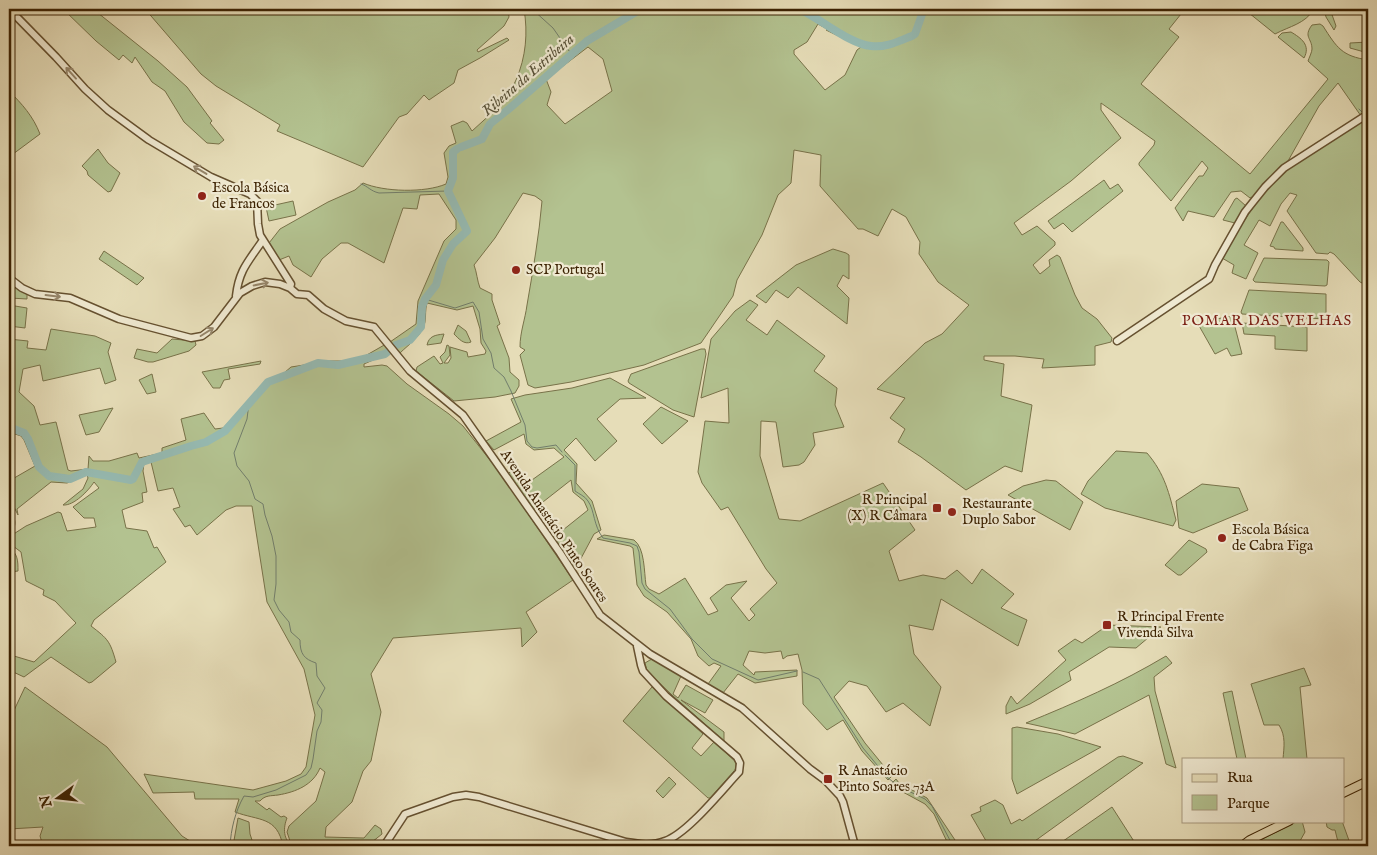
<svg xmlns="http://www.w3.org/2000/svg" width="1377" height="855" font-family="'IM FELL English',serif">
	<rect width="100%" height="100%" fill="#e6ddb8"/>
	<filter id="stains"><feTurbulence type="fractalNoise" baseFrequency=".004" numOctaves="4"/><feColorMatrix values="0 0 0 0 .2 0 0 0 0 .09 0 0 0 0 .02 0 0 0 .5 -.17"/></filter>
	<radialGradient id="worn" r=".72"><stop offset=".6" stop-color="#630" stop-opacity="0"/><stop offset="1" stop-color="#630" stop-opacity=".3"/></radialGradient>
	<!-- green -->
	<path fill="#b3c290" stroke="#787249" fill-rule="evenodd" d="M 63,9 L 93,9 L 158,61 L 187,87 L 212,121 L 210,123 L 224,140 L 219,144 L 207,143 L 184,122 L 165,91 L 152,82 L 135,57 L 132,63 L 123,55 L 119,60 L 96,41 Z
		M 145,9 L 508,9 L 509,17 L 504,26 L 477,50 L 478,52 L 507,38 L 509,40 L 480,58 L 458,70 L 454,83 L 429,100 L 424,95 L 407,114 L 399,117 L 363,167 L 277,131 L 280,125 L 216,86 L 201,74 Z
		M 524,9 L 1185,9 L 1169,29 L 1179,37 L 1141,84 L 1250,174 L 1328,79 L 1308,61 C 1309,58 1312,52 1312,49 C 1312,38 1303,37 1312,25 L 1320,24 L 1323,26 C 1337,48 1342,56 1368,60 L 1368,110 L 1361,116 L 1338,83 L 1319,106 L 1288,161 L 1252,197 L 1250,198 L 1241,191 L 1231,192 L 1214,217 L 1188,211 L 1183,221 L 1175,208 L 1199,176 L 1203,176 L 1208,168 L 1202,161 L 1171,201 L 1139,165 L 1139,163 L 1154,145 L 1155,141 L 1101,103 L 1101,110 L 1121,138 L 1071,181 L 1014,223 L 1022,235 L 1037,226 L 1055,242 L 1055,245 L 1033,265 L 1040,274 L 1050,266 L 1049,260 L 1057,255 L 1060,257 L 1075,295 L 1082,308 L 1097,319 L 1112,338 L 1111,342 L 1095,346 L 1095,365 L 1042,368 L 1044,359 L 1015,356 L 984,356 L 984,360 L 1004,364 L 1001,396 L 1032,405 L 1022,472 L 1005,466 L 966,490 L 921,457 L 898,442 L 905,429 L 890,418 L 905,398 L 877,389 L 925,343 L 942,334 L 969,305 L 938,282 L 919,254 L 920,242 L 906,217 L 892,209 L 878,236 L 863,229 L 858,229 L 820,186 L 821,155 L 794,150 L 791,183 L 778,195 L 762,235 L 737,280 L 733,296 L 701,343 L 644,365 L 571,382 L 535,388 L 528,385 L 520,355 L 525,350 L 520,347 C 520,332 525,320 527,305 C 533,270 539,236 542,201 L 535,196 L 523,193 L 495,238 L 474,265 C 477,273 477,280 480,288 L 492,294 L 492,300 L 500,324 L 497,326 L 509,358 L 510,372 L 519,380 L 519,386 L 515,393 L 495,397 L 454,401 L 416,371 L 417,367 L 434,356 L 440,364 L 443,363 L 440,357 L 445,352 L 447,345 L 449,346 L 450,355 L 444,363 L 448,363 L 451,358 L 450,347 L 467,352 L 468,357 L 485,354 L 486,351 L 481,343 L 480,329 L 473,306 L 457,310 L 427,303 C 425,310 426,315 425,322 C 423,335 408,345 400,353 L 390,342 L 416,324 L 418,301 L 444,241 L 456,229 L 456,220 L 439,194 L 420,195 L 417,209 L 403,208 L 384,263 L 348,243 L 341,243 L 322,259 L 311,277 L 293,265 L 289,256 L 279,260 L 269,243 L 280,229 L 328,202 L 355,190 L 363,183 C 384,192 425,193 446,184 L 448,177 L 444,153 L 449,146 L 456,143 L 451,126 L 463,121 L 467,123 L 472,131 L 505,101 C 507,93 513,88 516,80 C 526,57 528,33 524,9 ZM 818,24 L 827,29 L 826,30 L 861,47 L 857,50 L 845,75 L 825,90 L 794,54 L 794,50 L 807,42 ZM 588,47 L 603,59 L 612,91 L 565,124 L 547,105 L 551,92 L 546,79 Z
		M 1244,9 L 1314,9 C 1305,24 1290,26 1275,34 Z
		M 1324,9 L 1330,9 L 1336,26 L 1334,30 L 1326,17 Z
		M 1291,32 C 1301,38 1311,45 1304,58 L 1278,37 L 1282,33 Z
		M 1368,42 L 1368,53 L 1350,48 L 1350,43 Z
		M 9,91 C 22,104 33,116 40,134 L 9,157 Z
		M 1368,118 L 1368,286 L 1360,282 L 1334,254 L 1330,252 L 1328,254 L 1316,253 L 1287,211 L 1297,195 L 1290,193 L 1281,204 L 1270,226 L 1259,220 L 1244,245 L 1258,253 L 1246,279 L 1232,273 L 1234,265 L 1222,258 C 1240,227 1259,193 1286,171 C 1311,150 1341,135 1368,118 Z
		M 98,149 L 108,163 L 120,173 L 111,191 L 108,192 L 88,175 L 87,171 L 82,166 Z
		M 1104,180 L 1110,189 L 1118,184 L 1123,191 L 1072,232 L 1063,223 L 1054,229 L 1048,221 Z
		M 1237,198 L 1246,206 L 1235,223 L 1223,220 L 1235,199 Z
		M 293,201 L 296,215 L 269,221 L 266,207 Z
		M 1281,222 L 1283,222 L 1303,248 L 1303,251 L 1275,249 L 1274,247 L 1270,246 Z
		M 833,249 L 846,253 L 849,255 L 849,279 L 843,275 L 837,286 L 849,298 L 847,324 L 798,287 L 788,298 L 776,290 L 766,303 L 756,296 L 796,265 Z
		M 104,251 L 144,278 L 137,285 L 99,259 Z
		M 1264,258 L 1327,260 L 1329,262 L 1327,285 L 1325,286 L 1255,282 L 1253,280 Z
		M 9,281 L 27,294 L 27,299 L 10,298 L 9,305 L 27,308 L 25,328 L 9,326 Z
		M 1249,290 L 1326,294 L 1326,317 L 1325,319 L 1242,314 L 1241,312 Z
		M 750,300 L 758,305 L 746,320 L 767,335 L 777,320 L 825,356 L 814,371 L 837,388 L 835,405 L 844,427 L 813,433 L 815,445 L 804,462 L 799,465 L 783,467 L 776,422 L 761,421 L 760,456 L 779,519 L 800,521 L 883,483 L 915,530 L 889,551 L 899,581 L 923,575 L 945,579 L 957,570 L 972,584 L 982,569 L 1014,594 L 1001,608 L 1027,620 L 1018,646 L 941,599 L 933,630 L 909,625 L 914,654 L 941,687 L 930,726 L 903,703 L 886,712 L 867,686 L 849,681 L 834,697 L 865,743 L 892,776 L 888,780 L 862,751 L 843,720 L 827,730 L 803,704 L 802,670 L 798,654 L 787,656 L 783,659 L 781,651 L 765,653 L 749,651 L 743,665 L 754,675 L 755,672 L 797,670 L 797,676 L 755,683 L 738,674 L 723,693 L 708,684 L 721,666 L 714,663 L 709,666 L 698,656 L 691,639 L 667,612 L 644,596 L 637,585 L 633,548 L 630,546 L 597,539 L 604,535 L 634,540 C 645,548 644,572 646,585 L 649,589 L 659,594 L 685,578 L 708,615 L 718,611 L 710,598 L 726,585 L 747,581 L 731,598 L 749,621 L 755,615 L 750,609 L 777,583 L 766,569 L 728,507 L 721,510 L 702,483 L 698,472 L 705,421 L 729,423 L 728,388 L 701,398 L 711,339 L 735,311 Z
		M 1233,316 L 1235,327 L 1242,354 L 1231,356 L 1227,348 L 1215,354 L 1198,324 L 1216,322 L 1216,319 Z
		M 1242,323 L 1307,327 L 1307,351 L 1275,349 L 1275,336 L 1244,334 Z
		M 458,325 L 466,331 L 471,342 C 464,345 459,339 454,334 Z
		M 51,329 L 95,336 L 111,343 L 108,352 L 116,380 L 105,384 L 100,368 L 43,381 L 40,365 L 23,369 L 19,392 L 34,406 L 40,425 L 56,422 L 68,470 L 71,471 L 88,469 L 89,456 L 93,461 L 109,461 L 137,453 L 139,458 L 162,453 L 162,448 L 186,440 L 181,419 L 204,413 L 215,429 L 223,428 L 265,384 L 264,382 L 284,373 L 291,367 L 330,361 L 351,361 L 365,356 L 386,344 L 391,352 L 364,364 L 364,367 L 382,365 L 387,366 L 407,384 L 449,414 L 463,426 L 501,474 L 573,580 L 526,612 L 537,632 L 522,647 L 521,628 L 393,638 L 371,674 L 381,712 L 371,761 L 363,771 L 352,802 L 326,827 L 325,837 L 364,838 L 375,825 L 381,829 L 382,834 L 372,842 L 364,846 L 300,846 L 290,841 L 287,832 L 289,826 L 316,801 L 325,772 L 320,768 C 313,785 296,792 278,795 C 271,796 265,795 260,801 L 255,801 L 267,810 L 269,808 L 281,817 L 284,816 L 287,818 C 283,828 283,840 293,846 L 283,846 C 277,816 259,821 235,812 L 239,799 L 195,799 L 194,792 L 153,793 L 144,774 L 253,790 L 286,781 L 301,774 L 306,767 L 315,715 L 304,669 L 267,602 L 252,506 L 236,506 L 226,510 L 197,535 L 190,525 L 185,527 L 173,509 L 180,507 L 173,488 L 158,491 L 151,462 L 144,463 L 143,471 L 147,492 L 142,493 L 143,502 L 122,510 L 126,528 L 147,531 L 154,548 L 157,547 L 166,562 L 94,620 L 91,626 C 108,639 110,641 116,662 L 92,682 L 89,683 L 51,657 L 24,677 L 9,670 L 9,652 L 14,656 L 34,662 L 76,623 L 55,601 L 43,595 L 44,590 L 26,581 L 21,552 L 9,543 L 9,537 L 26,526 L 58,512 L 61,513 L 67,531 L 96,527 L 94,518 L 84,518 L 73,507 L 99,488 L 94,482 C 89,490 74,506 63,505 L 83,489 L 88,478 L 87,475 L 67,483 L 51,482 L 17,509 L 18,515 L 9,497 L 9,481 L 35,466 L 24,440 L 21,436 L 9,432 L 9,339 L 28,341 L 27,348 L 46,350 Z
		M 444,334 L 441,343 L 427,345 C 429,336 435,335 444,334 Z
		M 172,339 L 195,341 L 196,345 L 189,351 L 153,362 L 148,362 L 134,358 L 137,349 L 157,353 Z
		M 701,349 L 705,349 L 706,354 L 694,417 L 673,410 L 629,383 L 628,381 L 631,374 Z
		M 261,361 L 260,364 L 228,369 L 230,379 L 224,380 L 220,388 L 213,388 L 202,372 Z
		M 152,374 L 156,392 L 147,394 L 139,380 Z
		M 610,378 L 646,398 L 620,399 L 597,419 L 617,441 L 595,461 L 576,438 L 564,450 L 577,464 L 576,483 L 592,501 L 601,530 L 594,534 L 578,564 L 576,566 L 572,566 L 553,538 L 588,510 L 584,501 L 573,492 L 571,480 L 534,509 L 508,474 L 511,471 L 525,485 L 564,457 L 554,448 L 534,450 L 526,444 L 524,434 L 494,450 L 486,441 L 521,422 L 511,399 L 525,395 L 572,388 Z
		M 661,407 L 688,421 L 662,444 L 643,424 Z
		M 113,408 L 99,432 L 86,435 L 79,415 Z
		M 1116,451 L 1147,453 C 1165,474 1169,493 1176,520 L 1173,526 L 1105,508 L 1081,494 L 1088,481 Z
		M 1046,480 L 1056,481 L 1083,502 L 1070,530 L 1008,495 L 1023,486 Z
		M 1202,484 L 1239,488 L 1248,510 L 1193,533 L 1179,528 L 1176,501 Z
		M 9,505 C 13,516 20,525 9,533 Z
		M 1189,540 L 1206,549 L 1207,552 L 1181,575 L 1178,575 L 1165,565 Z
		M 9,547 C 18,554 18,561 18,571 L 10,572 L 9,567 Z
		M 1108,625 L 1161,627 L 1136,648 L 1109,647 L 1069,672 L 1071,680 L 1030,704 L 1006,714 L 1006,706 L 1011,696 L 1017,704 L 1066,660 L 1058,651 L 1075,639 L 1082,643 Z
		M 1166,656 L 1172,663 L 1154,677 L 1155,691 L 1176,768 L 1166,764 L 1149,695 L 1075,734 L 1026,723 C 1075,703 1121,683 1166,656 Z
		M 653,659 L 681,676 L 673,694 L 678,698 L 686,685 L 713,700 L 705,713 L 681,700 L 724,732 L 724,741 L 672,695 L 647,671 L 645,663 L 650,660 Z
		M 1304,668 L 1311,685 L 1300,687 L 1307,759 L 1283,759 C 1284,747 1286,736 1279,725 L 1264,725 L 1251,684 Z
		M 25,687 L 107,747 L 182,836 L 198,846 L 109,846 L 108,844 L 104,846 L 43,846 L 40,836 L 43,827 L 9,829 L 9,721 Z
		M 652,687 L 703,734 L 692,748 L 701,756 L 714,742 L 736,762 L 736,768 L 734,771 L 710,798 L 708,798 L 623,721 Z
		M 1232,691 L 1246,759 L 1237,759 L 1223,693 Z
		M 1017,727 L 1058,734 L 1101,747 L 1017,794 L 1012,779 L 1012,728 Z
		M 1123,756 L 1143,763 L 1028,846 L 989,846 L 971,815 L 981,811 L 980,807 L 995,800 L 1003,805 L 1011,824 L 1020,819 L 1022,821 L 1118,757 Z
		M 669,777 L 676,784 L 663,798 L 656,791 Z
		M 896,779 L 899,783 L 927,798 L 959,846 L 949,846 L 934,814 L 925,804 L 890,785 Z
		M 1112,807 L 1137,846 L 1056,846 Z
		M 238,818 L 249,822 L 250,834 L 254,846 L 233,846 Z
		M 1298,821 L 1302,821 L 1305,832 L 1300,841 L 1292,846 L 1249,846 Z
		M 1326,821 L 1342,821 L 1351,846 L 1339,846 L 1335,830 L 1332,830 L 1327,827 Z"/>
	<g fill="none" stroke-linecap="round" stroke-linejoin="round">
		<!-- stream -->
		<path stroke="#727e6c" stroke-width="1" d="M 532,9 L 553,28 L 569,51 L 573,53
			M 1359,109 L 1363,113
			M 361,184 C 368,186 370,191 379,193 L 448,191
			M 425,299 L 455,308 L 473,302 L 479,312 L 483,339 L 491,353 L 494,368 L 504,377 L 511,391 L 525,425 L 527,441 L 532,447 L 537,448 L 556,445 L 562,452
			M 565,455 L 575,465 L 575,491 C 579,494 585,496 588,501 C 595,511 593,525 603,538 L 630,543 L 637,546 L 639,552 L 642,583 L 645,589 L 670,609 L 692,639 L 712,659 L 758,680 L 797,671
			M 803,672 L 819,679 L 863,748 L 887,777 L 898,786 L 925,799 L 932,806 L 953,846
			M 230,846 C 231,829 235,812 244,796 L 253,797 L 276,790 L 306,775 L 311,768 L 313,759 L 317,731 L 321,722 L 322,710 L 317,703 L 325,688 L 317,676 L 316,663 C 304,659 300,654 300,640 L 291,632 L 289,622 L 279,610 L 274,600 L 276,584 L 276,556 L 272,536 L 265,515 L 263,504 L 255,499 L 249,481 L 237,466 L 234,453 L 247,419 L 249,403"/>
		<!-- river -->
		<path stroke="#96bbb3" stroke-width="8" d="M 799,9 C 820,18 849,44 871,46 C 886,48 899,41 912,36 L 915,34 L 924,9
			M 461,147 L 482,139 L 490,124 L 510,108 L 587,41 L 641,9
			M 9,427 L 24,433 L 28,439 L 39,467 L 49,476 L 70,479 L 86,472 L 131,480 L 133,479 L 142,462 L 191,446 L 206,442 L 225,431 L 268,382 L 318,363 L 338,365 L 385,354 L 396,345 L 410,340 L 421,327 L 422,307 L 425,299 L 436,285 L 443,260 L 453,244 L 467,231 L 448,191 L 453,178 L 453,152 L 457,149"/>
		<defs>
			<path id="minor" d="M 9,9 L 56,57 L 85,89 L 108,110 L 149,140 L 211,177 L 250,194 L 257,201 L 258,224 L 260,235 L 291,284 L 290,288
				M 9,278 L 22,288 L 35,294 L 70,298 L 119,319 L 191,338 L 202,336 L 214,327 L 240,293 L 252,286 L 265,282 L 280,284 L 290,288 L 297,294 L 308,295 L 324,309 L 346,321 L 374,327 L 410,371 L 463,415 L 560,553 L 600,615 L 650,654 L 742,708 L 810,769 L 825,780 L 840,796 L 843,802 L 855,846
				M 236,296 C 239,270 248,262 263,240
				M 1117,341 L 1209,279 L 1215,265 L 1245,212 L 1265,187 L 1284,168 L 1368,114
				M 384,846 L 405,814 L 453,797 L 466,795 L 479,797 L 626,842 C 639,844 652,846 665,841 C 687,834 722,790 739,772 L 740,763 L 737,757 L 666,696 L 643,671 L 641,665 L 637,646"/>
			<path id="major" d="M 1343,793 L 1368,781
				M 1242,846 L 1250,840 L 1289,821"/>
		</defs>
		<!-- minor casing -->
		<use href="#minor" stroke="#665130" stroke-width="9"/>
		<!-- major casing -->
		<use href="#major" stroke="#3c2202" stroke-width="10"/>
		<!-- minor -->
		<use href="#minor" stroke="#efe9d1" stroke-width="6"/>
		<!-- major -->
		<use href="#major" stroke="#e6ddb8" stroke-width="8"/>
	</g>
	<!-- one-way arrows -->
	<defs><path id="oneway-shaft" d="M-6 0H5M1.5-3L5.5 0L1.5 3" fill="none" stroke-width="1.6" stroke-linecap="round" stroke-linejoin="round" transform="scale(1.25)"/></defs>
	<g stroke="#96866a">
		<use href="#oneway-shaft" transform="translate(71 73) rotate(-132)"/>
		<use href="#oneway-shaft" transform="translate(200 170) rotate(-149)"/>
		<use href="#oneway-shaft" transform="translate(261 284) rotate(-11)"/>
		<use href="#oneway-shaft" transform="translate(53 296) rotate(7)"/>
		<use href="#oneway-shaft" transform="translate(207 332) rotate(-32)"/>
	</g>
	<!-- markers -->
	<g fill="#8f2418" stroke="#efe9d1" stroke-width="2">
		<circle cx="202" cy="196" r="5"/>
		<circle cx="516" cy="270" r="5"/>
		<rect x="932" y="503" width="10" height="10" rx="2.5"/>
		<circle cx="952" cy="512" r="5"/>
		<circle cx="1222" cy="538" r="5"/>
		<rect x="1102" y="620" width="10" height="10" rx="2.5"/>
		<rect x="823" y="774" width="10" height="10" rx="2.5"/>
	</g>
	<g text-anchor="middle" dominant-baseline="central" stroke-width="4.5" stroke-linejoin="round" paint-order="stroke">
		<!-- poi labels -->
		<g font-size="14" fill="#3c2202" stroke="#efe9d1" text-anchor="start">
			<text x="212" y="188">Escola Básica<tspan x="212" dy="16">de Francos</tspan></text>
			<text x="526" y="270">SCP Portugal</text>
			<text x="927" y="500" text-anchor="end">R Principal<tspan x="927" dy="16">(X) R Câmara</tspan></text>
			<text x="962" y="504">Restaurante<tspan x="962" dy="16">Duplo Sabor</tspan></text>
			<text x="1232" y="530">Escola Básica<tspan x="1232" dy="16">de Cabra Figa</tspan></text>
			<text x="1117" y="617">R Principal Frente<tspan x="1117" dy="16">Vivenda Silva</tspan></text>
			<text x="838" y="771">R Anastácio<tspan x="838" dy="16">Pinto Soares 73A</tspan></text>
		</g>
		<!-- street labels -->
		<g font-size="14" fill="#3c2202" stroke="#efe9d1">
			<text transform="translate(554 526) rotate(56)">Avenida Anastácio Pinto Soares</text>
		</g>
		<!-- water labels -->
		<g font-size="15" font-style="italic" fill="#575037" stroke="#efe9d1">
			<text transform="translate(528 75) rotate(-41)">Ribeira da Estribeira</text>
		</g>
		<!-- neighbourhood labels -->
		<g font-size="15" letter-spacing="1" fill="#7a1f14" stroke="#efe9d1">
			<text x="1267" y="320">POMAR DAS VELHAS</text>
		</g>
	</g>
	<!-- margin -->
	<rect width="1377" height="855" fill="none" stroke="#e6ddb8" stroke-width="30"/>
	<rect x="10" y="10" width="1357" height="835" fill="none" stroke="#3c2202" stroke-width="2.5"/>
	<rect x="15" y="15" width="1347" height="825" fill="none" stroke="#3c2202"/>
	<!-- legend -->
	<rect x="1182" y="758" width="162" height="65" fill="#efe9d1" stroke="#a7997e"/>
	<rect x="1192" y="774" width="25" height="8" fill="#e6ddb8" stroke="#a7997e"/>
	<text x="1227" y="782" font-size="15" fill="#3c2202">Rua</text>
	<rect x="1192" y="795" width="25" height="15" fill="#b3c290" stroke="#a7997e"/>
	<text x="1227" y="808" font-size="15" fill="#3c2202">Parque</text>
	<!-- north arrow -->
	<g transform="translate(58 798) rotate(255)" stroke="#efe9d1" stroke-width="4" paint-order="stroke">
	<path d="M0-4L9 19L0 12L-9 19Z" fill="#3c2202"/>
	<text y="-8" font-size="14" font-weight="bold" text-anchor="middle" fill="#3c2202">N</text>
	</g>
	<rect width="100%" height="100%" filter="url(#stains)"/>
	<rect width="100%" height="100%" fill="url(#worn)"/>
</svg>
